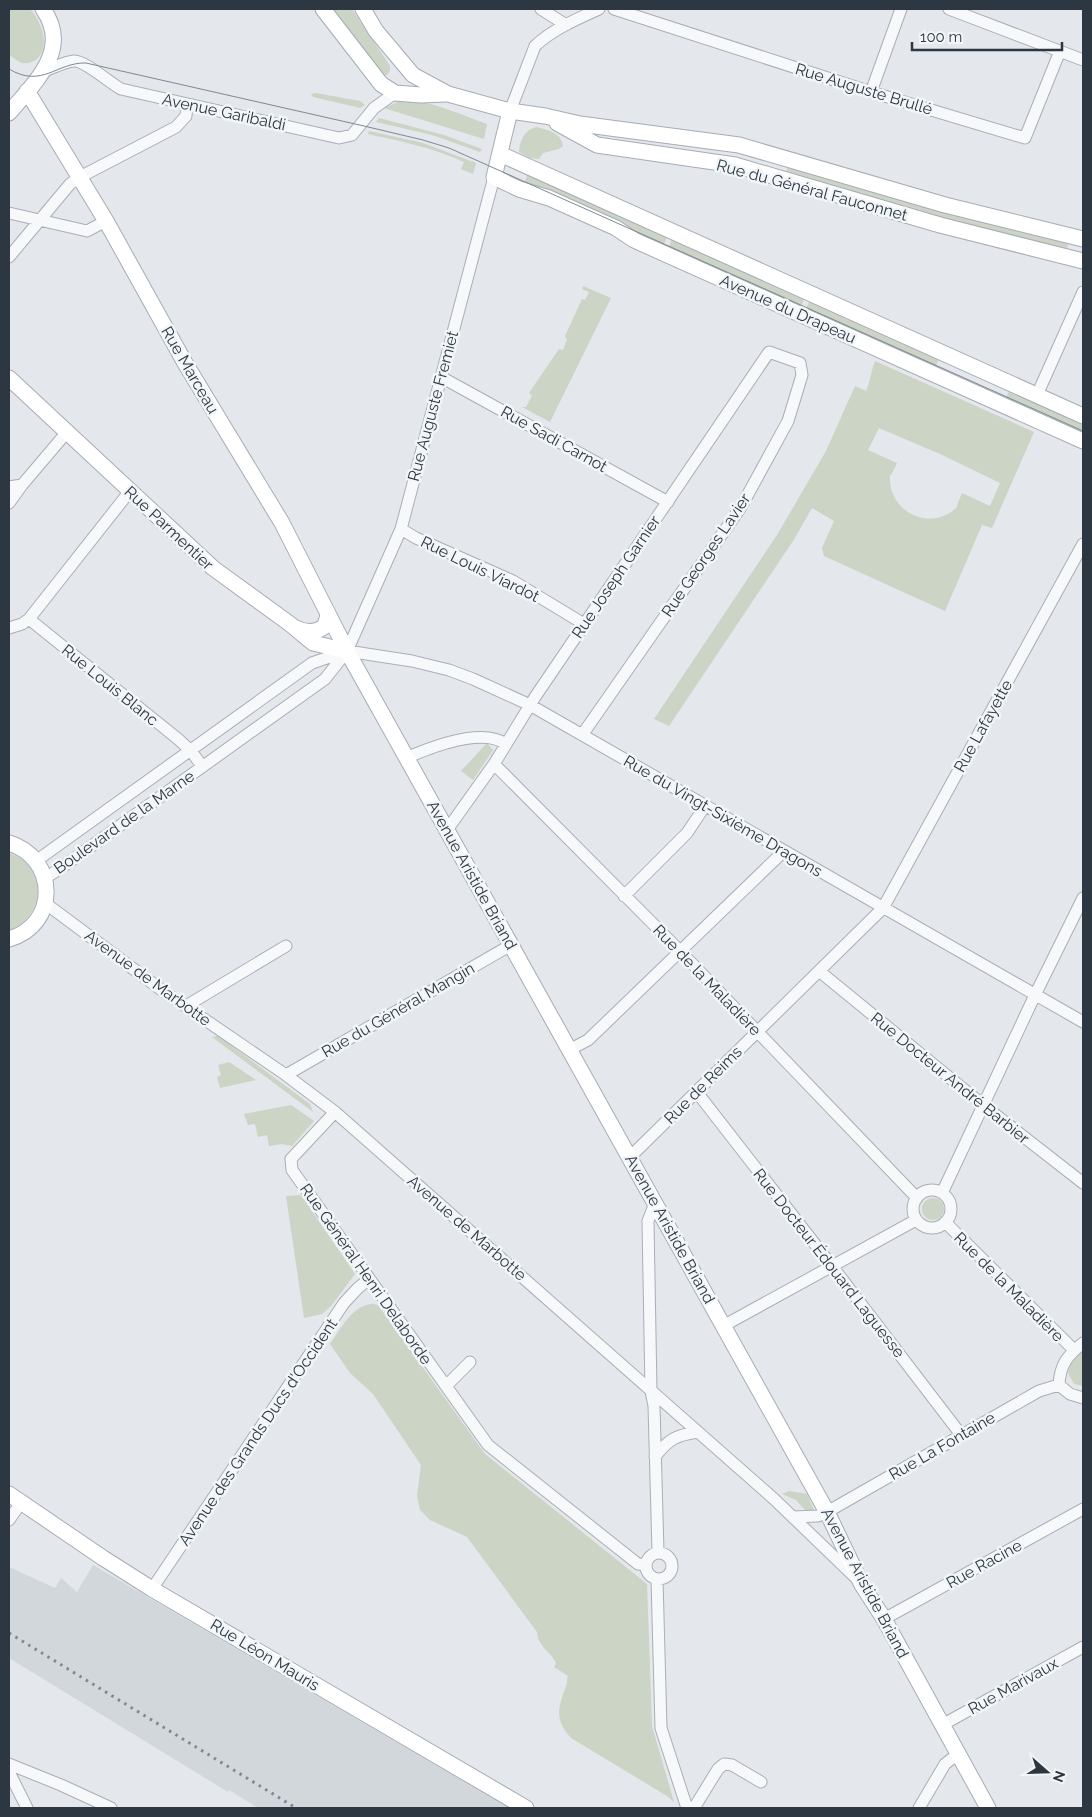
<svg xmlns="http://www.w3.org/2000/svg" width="1092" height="1817" font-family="Raleway,sans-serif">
	<rect width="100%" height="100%" fill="#e4e7eb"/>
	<!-- built -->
	<path fill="#d2d7dc" d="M 93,1565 L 461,1780 L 510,1808 L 258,1808 L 229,1790 L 228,1792 L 9,1658 L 9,1567 L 55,1588 L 61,1578 L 77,1592 Z"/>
	<!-- green -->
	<path fill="#cbd4c5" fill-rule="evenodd" d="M 9,9 L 30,9 C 41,21 51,45 37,59 C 33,62 27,64 22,63 C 18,62 13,57 9,55 Z
		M 328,9 L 352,9 L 390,66 L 390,71 L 387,75 L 382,76 Z
		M 316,93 L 360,101 L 365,105 L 360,108 L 356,107 L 313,97 L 311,94 Z
		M 404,99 C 433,102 460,114 487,124 L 484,139 L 384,108 Z
		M 379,118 L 444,135 L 482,149 L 480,152 L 432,135 L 376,122 Z
		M 537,127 C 549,131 561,132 563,146 L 559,149 L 543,153 L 539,159 L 530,158 L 519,152 C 520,140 525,129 537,127 Z
		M 369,131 L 423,143 L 476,163 L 473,174 L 461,169 L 464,162 C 433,148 401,141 368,134 Z
		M 789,163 L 1070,240 L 1065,253 L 785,175 Z
		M 529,172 L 668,234 L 662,250 L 522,187 Z
		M 673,236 L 806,295 L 799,311 L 667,252 Z
		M 583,286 L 611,298 L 550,422 L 522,407 L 526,407 L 532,396 L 529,393 L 559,349 L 563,350 L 567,340 L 565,336 L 582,299 L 585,300 L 589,292 L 582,289 Z
		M 811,298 L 940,356 L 934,370 L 804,313 Z
		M 875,361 L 1034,432 L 992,528 L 982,525 L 945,611 L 824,556 L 822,548 L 834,521 L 812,508 L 793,541 L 669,726 L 654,719 L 777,535 L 826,451 L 855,386 L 866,391 C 871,380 871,371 875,361 ZM 879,428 L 940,454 L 1000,483 L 990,506 L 962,493 L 957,505 L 958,506 C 932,534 887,512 890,475 L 891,475 L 897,463 L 868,450 Z
		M 1011,387 L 1083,419 L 1083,438 L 1004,402 Z
		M 487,743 L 493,750 L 473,780 L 461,771 Z
		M 9,853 C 49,866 46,916 9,931 Z
		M 218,1036 L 310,1104 L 313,1112 L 212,1037 Z
		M 229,1062 L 256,1080 L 220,1088 L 217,1077 L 221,1075 L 218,1065 Z
		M 291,1105 L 314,1121 L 292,1146 L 282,1144 L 269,1146 L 267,1135 L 258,1137 L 255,1124 L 248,1125 L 244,1114 Z
		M 301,1195 L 355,1274 L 331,1306 L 322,1314 L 304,1318 L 286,1196 Z
		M922 1209a11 11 0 1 1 22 0a11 11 0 1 1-22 0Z
		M 372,1304 L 378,1305 L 485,1454 L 647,1584 L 652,1726 L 674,1802 L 667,1796 L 571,1738 C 554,1719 558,1708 566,1686 C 568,1680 566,1681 568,1676 L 554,1667 L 556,1663 C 551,1651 539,1649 537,1632 L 467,1537 L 430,1520 L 420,1510 L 417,1496 L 421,1465 L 373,1394 L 350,1373 L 330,1344 C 341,1329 352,1305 372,1304 Z
		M 1083,1350 L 1083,1386 L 1074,1384 L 1068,1373 L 1071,1364 Z
		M 789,1491 L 807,1494 L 815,1512 L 808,1513 L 796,1500 L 782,1494 Z"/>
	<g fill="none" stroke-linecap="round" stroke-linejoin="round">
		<defs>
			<path id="minor" d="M 541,9 L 566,25
				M 614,9 L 871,92 L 1025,138 L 1060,51
				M 949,9 L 1083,60
				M 44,71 C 53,68 64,62 74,61 C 84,60 110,83 121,89 L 339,138 L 352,135 L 374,108 L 395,93
				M 871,92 L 901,9
				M 510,111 L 535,46 C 553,29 577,19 599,9
				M 9,213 L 87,231 L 106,221
				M 9,257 L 70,184 L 80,177 L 176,127 L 186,116 L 187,104
				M 441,377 L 668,502
				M 1037,395 L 1083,292
				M 9,487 L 22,485 L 67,432
				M 9,503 L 22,485
				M 401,529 L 416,538 L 513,581 L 584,624
				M 29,619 L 178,739 L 191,751 L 202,766
				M 9,628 L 22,624 L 29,619 L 130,491
				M 406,758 C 431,747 482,727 506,744
				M 494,764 L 680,951 L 917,1198
				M 447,830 L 494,764 L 535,697 L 769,352 L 800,363 L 802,375 L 788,421 L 741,507 L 582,735
				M 36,861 L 312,663 L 347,651 L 412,661 L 449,670 L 473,679 L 530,705 L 1083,1022
				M 45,878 L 58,870 L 325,679 L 347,651 L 401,529 L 494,177
				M 624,896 L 687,833 L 705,806
				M 45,903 L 163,991 L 286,1075 L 335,1112 L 774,1499 L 855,1577
				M 819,971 L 983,1105 L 1083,1183
				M 186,1006 L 286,946
				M 569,1050 L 588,1040 L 784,851
				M 286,1075 L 511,945
				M 696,1091 L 832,1266 L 962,1436
				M 335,1112 L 291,1159 L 292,1170 L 488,1445 L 638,1564 L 646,1565
				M 630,1157 L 883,908 L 1083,544
				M913 1209a19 19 0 1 1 38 0a19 19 0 1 1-38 0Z
				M 942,1193 L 1035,995 L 1083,898
				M 655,1203 L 648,1221 L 651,1391 L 654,1406 L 658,1552
				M 945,1222 L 1074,1350
				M 723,1326 L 916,1220
				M 1059,1385 C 1060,1364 1068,1355 1083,1343
				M 1059,1385 L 1070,1394 L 1083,1398
				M 446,1386 L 470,1362
				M 655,1457 C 668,1439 677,1435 698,1432
				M 793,1517 L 818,1516 L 827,1512 L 1039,1391 L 1059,1385
				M 9,1520 L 21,1503
				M646 1566a13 13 0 1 1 26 0a13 13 0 1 1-26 0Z
				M 657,1579 L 661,1728 L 687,1808
				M 152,1589 L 344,1303 L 358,1288 L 369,1279
				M 884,1619 L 1083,1509
				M 942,1725 L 1083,1647
				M 9,1764 L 61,1785 L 111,1808
				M 9,1772 L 27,1808
				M 694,1808 L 718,1769 L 724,1764 L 732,1765 L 761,1782
				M 919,1808 L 945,1764 L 958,1754"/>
			<path id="major" d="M 323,9 L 381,84 L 395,93 L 421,95 L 446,94
				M 363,9 L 376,31 L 413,75 L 448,94 L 510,111 L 545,116 L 580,124 L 739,145 L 945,205 L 1083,239
				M 27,91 L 106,221 L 185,363 L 282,523 L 347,651 L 827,1512 L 862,1585 L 884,1619 L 988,1808
				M 510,111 L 494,177 L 519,189 L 549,198 L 616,228 L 634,240 L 1083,441
				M 9,113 C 34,83 72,50 43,9
				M 557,123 L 597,145 L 735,165 L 940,225 L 1083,261
				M 500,154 L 1083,416
				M 9,378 L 213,568 L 290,624 L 313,643 L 347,651
				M 296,628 C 306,633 316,633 325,626 L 328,615
				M 9,843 C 58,858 59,925 9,939
				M 9,1494 L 103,1558 L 152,1589 L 526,1808"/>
		</defs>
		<!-- minor casing -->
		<use href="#minor" stroke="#a9afb5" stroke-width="13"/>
		<!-- major casing -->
		<use href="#major" stroke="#a4adb6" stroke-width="17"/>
		<!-- minor -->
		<use href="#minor" stroke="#f6f8f9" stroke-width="11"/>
		<!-- major -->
		<use href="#major" stroke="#fff" stroke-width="15"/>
		<!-- tram -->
		<path stroke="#7e8993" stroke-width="1" d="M 9,69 C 42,89 57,62 86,63 L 364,126 L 423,140 L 449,148 L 1083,431"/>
		<!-- rail -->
		<path stroke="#7e8993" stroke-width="3" stroke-dasharray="2.5 5" stroke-linecap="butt" d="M 9,1633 L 296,1808"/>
	</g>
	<g text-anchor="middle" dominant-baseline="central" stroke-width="5" stroke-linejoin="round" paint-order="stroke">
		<!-- street labels -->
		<g font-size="16" fill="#2c3742" stroke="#f3f6f8">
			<text transform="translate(864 89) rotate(17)">Rue Auguste Brullé</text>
			<text transform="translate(224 112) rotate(12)">Avenue Garibaldi</text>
			<text transform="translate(812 190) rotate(15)">Rue du Général Fauconnet</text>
			<text transform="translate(788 309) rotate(24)">Avenue du Drapeau</text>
			<text transform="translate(190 370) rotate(60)">Rue Marceau</text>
			<text transform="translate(433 406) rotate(-75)">Rue Auguste Fremiet</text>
			<text transform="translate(554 439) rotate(29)">Rue Sadi Carnot</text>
			<text transform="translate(169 528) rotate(43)">Rue Parmentier</text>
			<text transform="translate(706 555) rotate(-56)">Rue Georges Lavier</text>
			<text transform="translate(480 569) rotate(26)">Rue Louis Viardot</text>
			<text transform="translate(616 577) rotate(-56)">Rue Joseph Garnier</text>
			<text transform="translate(110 685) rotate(39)">Rue Louis Blanc</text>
			<text transform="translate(983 726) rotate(-61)">Rue Lafayette</text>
			<text transform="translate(723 816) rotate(30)">Rue du Vingt-Sixième Dragons</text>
			<text transform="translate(124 822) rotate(-35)">Boulevard de la Marne</text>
			<text transform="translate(472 875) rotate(61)">Avenue Aristide Briand</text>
			<text transform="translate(148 978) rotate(36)">Avenue de Marbotte</text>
			<text transform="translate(707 980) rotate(46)">Rue de la Maladière</text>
			<text transform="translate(398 1010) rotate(-30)">Rue du Général Mangin</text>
			<text transform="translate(950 1078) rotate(39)">Rue Docteur André Barbier</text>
			<text transform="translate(703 1085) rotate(-45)">Rue de Reims</text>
			<text transform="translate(467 1228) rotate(41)">Avenue de Marbotte</text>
			<text transform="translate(670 1229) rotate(61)">Avenue Aristide Briand</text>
			<text transform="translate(829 1263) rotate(52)">Rue Docteur Édouard Laguesse</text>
			<text transform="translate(366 1274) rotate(55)">Rue Général Henri Delaborde</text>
			<text transform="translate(1009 1287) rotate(45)">Rue de la Maladière</text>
			<text transform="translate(258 1432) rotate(-56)">Avenue des Grands Ducs d'Occident</text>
			<text transform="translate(942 1446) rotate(-30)">Rue La Fontaine</text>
			<text transform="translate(984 1564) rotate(-29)">Rue Racine</text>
			<text transform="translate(865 1583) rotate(62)">Avenue Aristide Briand</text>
			<text transform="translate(265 1655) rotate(31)">Rue Léon Mauris</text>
			<text transform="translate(1013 1686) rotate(-29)">Rue Marivaux</text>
		</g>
	</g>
	<!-- border -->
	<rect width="1092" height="1817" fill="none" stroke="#2c3742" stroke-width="20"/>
	<!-- north arrow -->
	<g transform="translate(1047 1772) rotate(110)" stroke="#f3f6f8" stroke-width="4" paint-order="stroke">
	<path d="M0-4L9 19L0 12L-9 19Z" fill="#2c3742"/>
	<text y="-8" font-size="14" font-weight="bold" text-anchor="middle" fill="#2c3742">N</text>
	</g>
	<!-- scale -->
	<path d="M912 42v8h150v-8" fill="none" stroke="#2c3742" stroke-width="2.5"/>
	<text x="920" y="42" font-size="15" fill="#2c3742" stroke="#f3f6f8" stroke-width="4" paint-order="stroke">100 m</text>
</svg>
